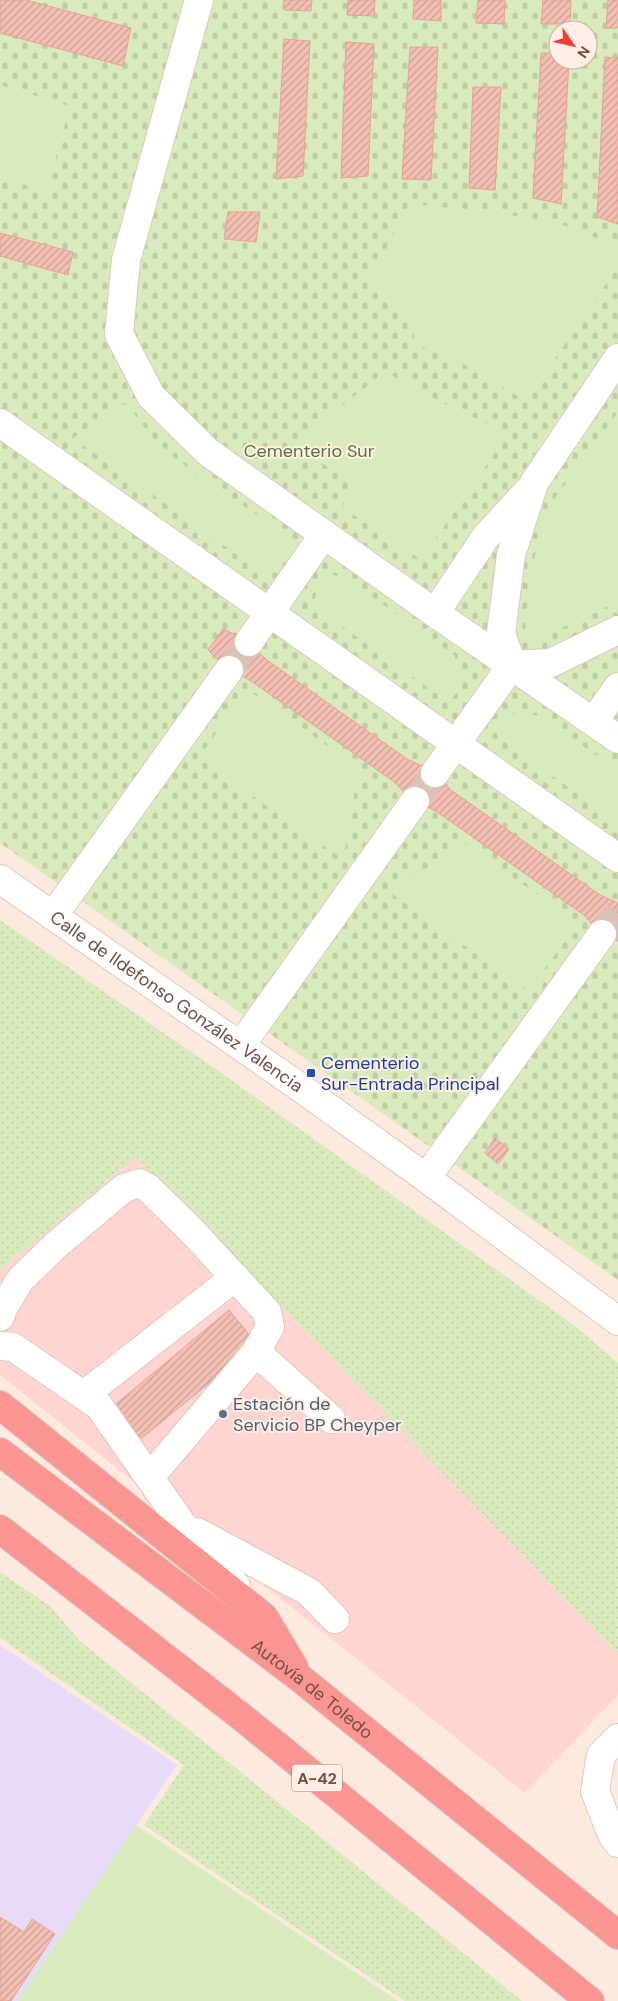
<svg xmlns="http://www.w3.org/2000/svg" width="618" height="2001" font-family="'DM Sans',sans-serif">
	<defs>
		<pattern id="grass-dots" width="8" height="8" patternUnits="userSpaceOnUse" patternTransform="scale(1.25)"><rect width="8" height="8" fill="#d9ebbc"/><path d="M2 2h.1M6 6h.1" fill="none" stroke="#becba3" stroke-width="1.8" stroke-linecap="round"/></pattern>
		<pattern id="cemetery-stones" width="16" height="16" patternUnits="userSpaceOnUse" patternTransform="scale(1.25)"><rect width="16" height="16" fill="#d9ebbc"/><path d="M2 7V4a2 2 0 0 1 4 0v3zM10 15v-3a2 2 0 0 1 4 0v3z" fill="#becba3"/></pattern>
		<pattern id="building-hatch" width="6" height="6" patternUnits="userSpaceOnUse" patternTransform="scale(1.25)"><rect width="6" height="6" fill="#f4c0b4"/><path d="M-1 1l2-2M0 6l6-6M5 7l2-2" fill="none" stroke="#ca9e94"/></pattern>
	</defs>
	<rect width="100%" height="100%" fill="#fdeade"/>
	<!-- commercial -->
	<path fill="#ffd4d1" d="M 136,1157 L 618,1654 L 618,1695 L 525,1793 L 0,1375 L 0,1270 Z"/>
	<!-- education -->
	<path fill="#e8dbf9" d="M 0,1645 L 177,1765 L 17,2001 L 0,2001 Z"/>
	<!-- grass -->
	<path fill="url(#grass-dots)" d="M 0,920 L 213,1067 L 575,1326 L 618,1363 L 618,1654 L 136,1157 L 0,1270 Z
		M 0,1572 L 50,1606 L 80,1641 L 522,2001 L 405,2001 L 144,1825 L 184,1765 L 0,1638 Z"/>
	<!-- cemetery -->
	<path fill="url(#cemetery-stones)" fill-rule="evenodd" d="M 0,0 L 618,0 L 618,1280 L 0,843 ZM 558,30 L 588,30 L 588,60 L 558,60 Z"/>
	<!-- garden -->
	<path fill="#d9ebbc" d="M 0,85 L 70,106 L 47,191 L 0,178 Z
		M 410,204 L 486,211 L 561,224 L 618,247 L 618,273 L 615,271 L 526,401 L 464,364 L 417,345 L 407,313 L 371,277 Z
		M 385,372 L 447,405 L 508,434 L 421,560 L 342,507 L 354,486 L 294,443 Z
		M 126,403 L 152,437 L 178,461 L 286,535 L 291,546 L 289,552 L 274,572 L 264,574 L 73,438 Z
		M 618,412 L 618,601 L 581,620 L 527,642 L 525,619 L 538,537 L 547,509 Z
		M 331,575 L 343,576 L 454,655 C 463,674 467,685 450,700 L 434,692 L 314,606 C 315,591 319,584 331,575 Z
		M 247,689 L 364,772 L 354,795 L 348,840 L 341,858 L 199,758 Z
		M 520,710 L 541,717 L 618,770 L 618,823 L 497,736 L 505,720 Z
		M 461,840 L 578,924 L 528,991 L 388,891 L 402,878 L 425,869 L 448,855 Z
		M 136,1825 L 398,2001 L 17,2001 Z"/>
	<!-- building -->
	<path fill="url(#building-hatch)" stroke="#e7a194" d="M 0,0 L 26,0 L 131,28 L 123,66 L 0,33 Z
		M 284,0 L 312,0 L 311,11 L 284,10 Z
		M 348,0 L 375,0 L 374,16 L 347,15 Z
		M 414,0 L 441,0 L 441,21 L 413,19 Z
		M 478,0 L 505,0 L 504,24 L 476,23 Z
		M 543,0 L 571,0 L 570,24 L 541,24 Z
		M 608,0 L 618,0 L 618,28 L 606,28 Z
		M 284,39 L 310,41 L 303,176 L 276,179 Z
		M 346,42 L 374,44 L 368,176 L 341,178 Z
		M 410,47 L 438,47 L 431,180 L 402,179 Z
		M 541,53 L 558,53 L 558,60 L 569,60 L 561,204 L 533,198 Z
		M 605,57 L 618,58 L 618,224 L 597,217 Z
		M 473,87 L 501,87 L 495,190 L 469,188 Z
		M 228,212 L 260,212 L 256,242 L 224,239 Z
		M 0,233 L 73,252 L 68,275 L 0,256 Z
		M 223,629 L 243,638 L 267,660 L 407,759 L 431,770 L 451,790 L 600,895 L 618,903 L 618,941 L 609,938 L 596,929 L 584,915 L 437,812 L 412,799 L 393,781 L 251,681 L 225,667 L 208,650 Z
		M 495,1138 L 509,1149 L 498,1164 L 485,1153 Z
		M 229,1310 L 257,1344 L 137,1442 L 110,1409 Z
		M 0,1917 L 24,1932 L 32,1919 L 55,1934 L 11,2001 L 0,2001 Z"/>
	<g fill="none" stroke-linecap="round" stroke-linejoin="round">
		<!-- minor-tunnel -->
		<path stroke="#dbc2b8" stroke-width="28" stroke-dasharray="28 14" stroke-linecap="butt" d="M 229,670 L 249,642
			M 415,801 L 435,773
			M 602,934 L 618,913"/>
		<defs>
			<g id="minor">
				<path d="M 199,0 L 126,260 L 119,334 L 151,396 L 208,452 L 435,613 L 618,739"/>
				<path d="M 0,423 L 618,858"/>
				<path d="M 435,613 L 485,538 L 527,492"/>
				<path d="M 249,642 L 324,534"/>
				<path d="M 512,665 L 501,633 L 511,555 L 534,483 L 618,358"/>
				<path d="M 512,665 L 551,663 L 618,630"/>
				<path d="M 594,721 L 618,687"/>
				<path d="M 435,773 L 512,665"/>
				<path id="s1" d="M 0,879 L 301,1088 L 426,1178 L 618,1321"/>
				<path d="M 53,916 L 229,670"/>
				<path d="M 241,1045 L 415,801"/>
				<path d="M 426,1178 L 602,934"/>
				<path d="M 0,1317 L 3,1308 L 20,1280 L 56,1245 L 124,1188 L 139,1183 L 148,1188 L 190,1229 L 267,1312 L 270,1327 L 256,1352 L 150,1477"/>
				<path d="M 0,1346 L 13,1347 L 99,1406 L 182,1524 L 236,1586"/>
				<path d="M 256,1352 L 331,1419"/>
				<path d="M 84,1395 L 235,1277"/>
				<path d="M 197,1532 L 309,1592 L 335,1619"/>
				<path d="M 618,1738 L 601,1755 L 595,1791 L 612,1835 L 618,1843"/>
			</g>
			<g id="highway">
				<path d="M 0,1405 L 264,1617 L 294,1667"/>
				<path id="s2" d="M 0,1452 L 301,1679 L 618,1935"/>
				<path d="M 0,1529 L 243,1718 L 590,2001"/>
			</g>
		</defs>
		<!-- minor casing -->
		<use href="#minor" stroke="#e3c6bd" stroke-width="30"/>
		<!-- highway casing -->
		<use href="#highway" stroke="#d8cdcb" stroke-width="30"/>
		<!-- minor -->
		<use href="#minor" stroke="#fff" stroke-width="28"/>
		<!-- highway -->
		<use href="#highway" stroke="#fb9591" stroke-width="28"/>
	</g>
	<!-- markers -->
	<rect fill="#1a4fb4" stroke="#ffefe5" stroke-width="2" x="306" y="1068" width="10" height="10" rx="2.5"/>
	<circle fill="#5c6f8a" stroke="#ffefe5" stroke-width="2" cx="223" cy="1414" r="5"/>
	<g text-anchor="middle" dominant-baseline="central" stroke-width="4" stroke-linejoin="round" paint-order="stroke">
		<!-- shield labels -->
		<rect fill="#ffefe5" stroke="#9e7d75" stroke-width="1" x="292" y="1764.5" width="50" height="27" rx="4"/>
		<g font-size="16" font-weight="bold" fill="#744c45">
			<text x="317" y="1778">A-42</text>
		</g>
		<!-- park labels -->
		<g font-size="18" fill="#58743b" stroke="#ffefe5">
			<text x="309" y="451">Cementerio Sur</text>
		</g>
		<!-- street labels -->
		<g font-size="18" fill="#744c45" stroke="#ffefe5">
			<text stroke="none"><textPath href="#s1" startOffset="215">Calle de Ildefonso González Valencia</textPath></text>
			<text stroke="none"><textPath href="#s2" startOffset="392">Autovía de Toledo</textPath></text>
		</g>
		<!-- transit labels -->
		<g font-size="18" fill="#164399" stroke="#ffefe5" text-anchor="start">
			<text x="321" y="1063">Cementerio<tspan x="321" dy="21">Sur-Entrada Principal</tspan></text>
		</g>
		<!-- service labels -->
		<g font-size="18" fill="#4e5e75" stroke="#ffefe5" text-anchor="start">
			<text x="233" y="1404">Estación de<tspan x="233" dy="21">Servicio BP Cheyper</tspan></text>
		</g>
	</g>
	<!-- north arrow -->
	<g transform="translate(573 45) rotate(124)"><circle r="24" fill="#ffefe5" stroke="#c7aea5"/>
	<path d="M0-4L9 19L0 12L-9 19Z" fill="#ef3c3b"/>
	<text y="-8" font-size="14" font-weight="bold" text-anchor="middle" fill="#744c45">N</text>
	</g>
</svg>
